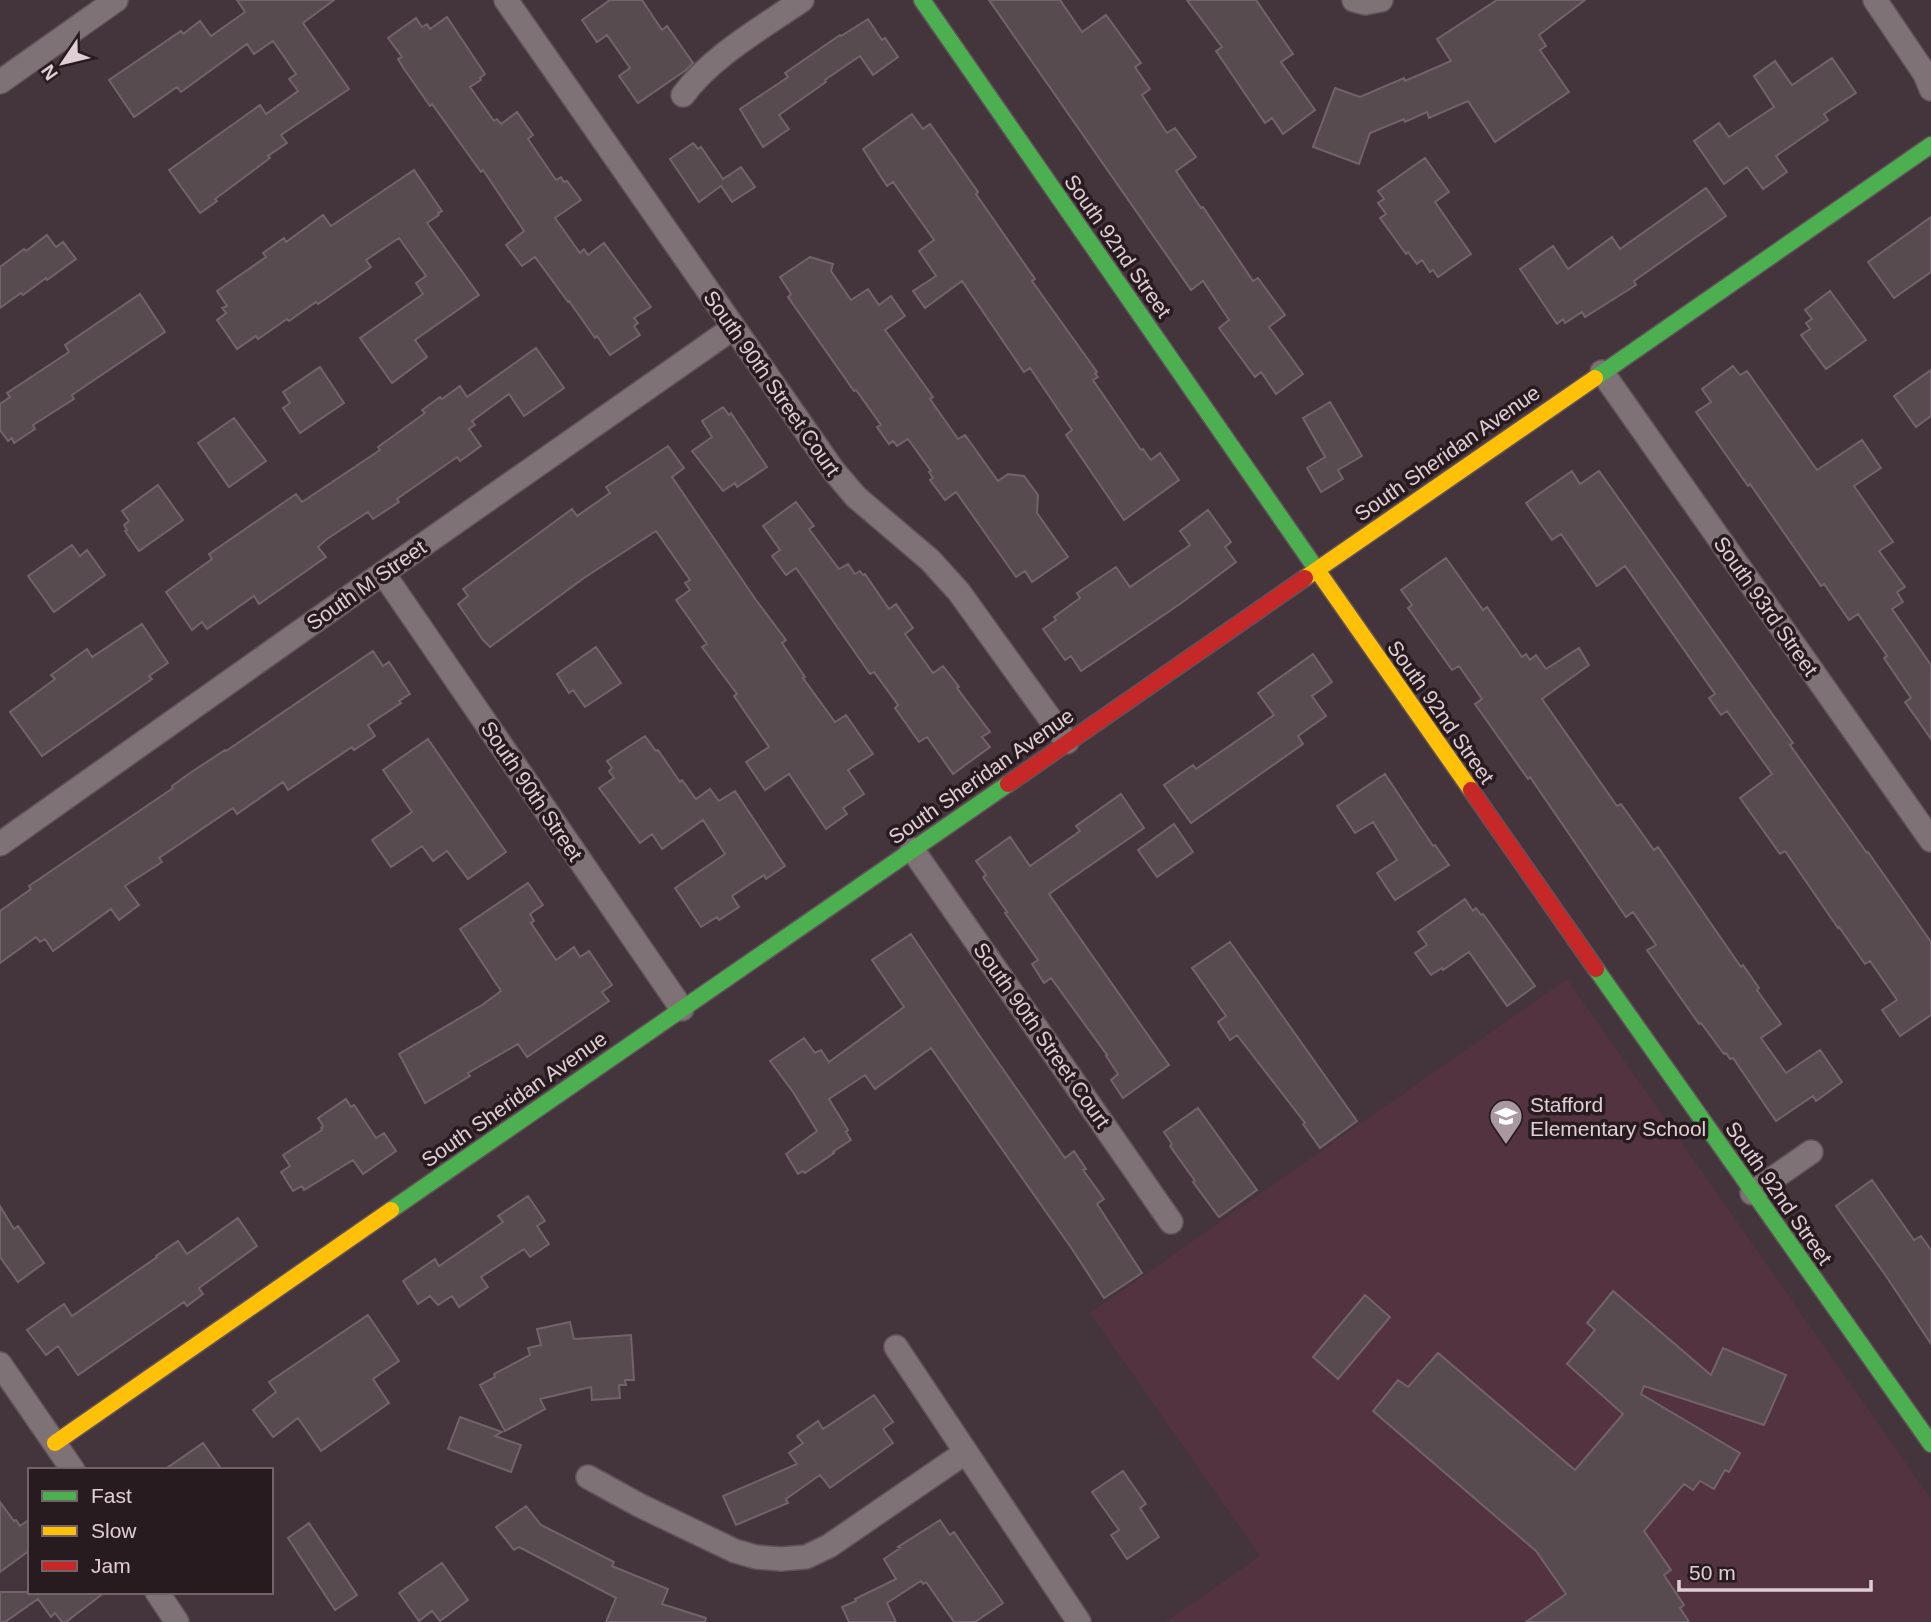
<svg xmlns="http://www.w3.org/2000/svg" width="1931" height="1622" font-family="Arial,sans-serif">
	<rect width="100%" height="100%" fill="#44343b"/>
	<!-- built -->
	<path fill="#543341" d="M 1567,979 L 1931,1499 L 1931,1622 L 1166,1622 L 1260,1556 L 1090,1313 Z"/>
	<!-- building -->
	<path fill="#584b50" stroke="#716369" stroke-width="2" d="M 237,0 L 334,0 L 303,23 L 349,89 L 281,135 L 287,143 L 268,156 L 270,158 L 215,199 L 217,201 L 200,213 L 169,170 L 260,105 L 266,114 L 298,91 L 289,79 L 296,74 L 273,41 L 254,54 L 247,44 L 181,92 L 177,87 L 134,117 L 109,80 L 181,31 L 183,34 L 200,21 L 211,36 L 245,12 Z
		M 610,0 L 642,0 L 662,30 L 667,26 L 693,63 L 686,70 L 638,103 L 619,76 L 630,68 L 607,35 L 597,42 L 582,20 Z
		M 989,0 L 1060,0 L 1082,32 L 1106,15 L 1141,63 L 1135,67 L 1150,89 L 1142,95 L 1167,133 L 1175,128 L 1196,157 L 1176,171 L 1201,208 L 1203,207 L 1253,281 L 1258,278 L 1285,315 L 1269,327 L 1303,374 L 1276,394 L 1261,372 L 1255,377 L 1219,328 L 1229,320 L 1203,281 L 1191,290 Z
		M 1187,0 L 1256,0 L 1293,54 L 1281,62 L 1315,110 L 1283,134 L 1272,118 L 1265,123 L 1216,51 L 1222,47 Z
		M 1497,0 L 1585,0 L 1539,35 L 1546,46 L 1540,50 L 1569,92 L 1495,142 L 1468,101 L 1429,118 L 1427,112 L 1405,122 L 1404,119 L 1370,133 L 1359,164 L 1313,147 L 1335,88 L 1360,97 L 1404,78 L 1405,81 L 1451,61 L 1437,39 Z
		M 447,17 L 485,74 L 480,78 L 481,80 L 470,87 L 494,121 L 497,119 L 501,124 L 517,112 L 533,135 L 528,139 L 556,180 L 561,177 L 564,182 L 567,181 L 581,200 L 555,218 L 580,253 L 584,249 L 588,255 L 604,243 L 651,307 L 634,318 L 638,323 L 634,326 L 640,335 L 610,355 L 597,336 L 595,338 L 569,301 L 568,302 L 535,257 L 522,266 L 506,245 L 524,231 L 483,170 L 481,172 L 432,104 L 430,106 L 404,69 L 398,59 L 402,57 L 388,38 L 416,18 L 422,27 L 427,24 L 430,29 Z
		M 868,19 L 882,40 L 885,38 L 898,57 L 873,75 L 860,56 L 825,80 L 826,82 L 779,115 L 789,129 L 763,147 L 740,109 L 788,77 L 785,73 L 840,35 L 841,36 Z
		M 1832,58 L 1856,93 L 1824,114 L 1828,120 L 1776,156 L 1787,172 L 1763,189 L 1747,167 L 1724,184 L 1694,141 L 1719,123 L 1729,137 L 1774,107 L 1754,76 L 1775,61 L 1792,85 Z
		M 912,114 L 923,129 L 930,124 L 978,192 L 976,194 L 1035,279 L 1032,281 L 1097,372 L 1095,373 L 1098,377 L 1093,380 L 1141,450 L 1143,449 L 1151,460 L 1160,453 L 1179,480 L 1124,520 L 1066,435 L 1072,430 L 1030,368 L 1024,372 L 962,281 L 925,308 L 913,291 L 936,276 L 919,251 L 934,240 L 893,182 L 887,186 L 863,149 Z
		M 693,143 L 698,149 L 701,147 L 723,179 L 741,167 L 755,187 L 732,202 L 721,186 L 699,202 L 670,159 Z
		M 1425,158 L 1449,192 L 1435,202 L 1471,254 L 1438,277 L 1433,270 L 1430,272 L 1422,260 L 1417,264 L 1408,252 L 1406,254 L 1380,218 L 1386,214 L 1378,203 L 1384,199 L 1378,191 Z
		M 414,170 L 442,211 L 438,213 L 439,215 L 427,223 L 479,295 L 415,340 L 427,357 L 392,383 L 360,338 L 423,294 L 416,283 L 426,276 L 399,238 L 366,260 L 371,267 L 318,304 L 316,302 L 289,321 L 287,319 L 258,339 L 256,336 L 237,349 L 217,320 L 226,313 L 222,308 L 227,306 L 217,291 L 266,257 L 263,253 L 284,238 L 286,242 L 323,215 L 331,226 Z
		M 1706,188 L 1726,216 L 1634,281 L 1636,285 L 1585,317 L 1582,312 L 1565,323 L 1563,319 L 1557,324 L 1520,269 L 1553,246 L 1568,269 L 1612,237 L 1620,249 Z
		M 1931,217 L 1931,272 L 1894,298 L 1868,262 Z
		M 47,235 L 56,247 L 63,242 L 76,259 L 47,280 L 46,278 L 23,295 L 21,293 L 0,308 L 0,267 L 24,249 L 26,251 Z
		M 810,257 L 833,264 L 831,271 L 851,300 L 868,289 L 879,305 L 891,296 L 905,316 L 885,330 L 933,397 L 930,399 L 958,439 L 965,435 L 998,481 L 1008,474 L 1024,476 L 1038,495 L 1037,513 L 1068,557 L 1032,582 L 1025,571 L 1016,577 L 956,492 L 945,500 L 930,480 L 933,478 L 929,472 L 931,471 L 908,439 L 897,446 L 893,441 L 889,444 L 877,427 L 881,425 L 856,390 L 854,391 L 788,297 L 791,294 L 780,277 Z
		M 1830,291 L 1866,340 L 1826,369 L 1801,335 L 1810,329 L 1806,323 L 1812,319 L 1805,310 Z
		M 140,294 L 165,332 L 72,395 L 74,399 L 33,425 L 35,429 L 14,443 L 12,438 L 8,441 L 0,430 L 0,404 L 10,397 L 7,393 L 69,352 L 65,345 Z
		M 536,348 L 564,388 L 524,416 L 509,394 L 472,421 L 475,425 L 469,429 L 481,446 L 460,461 L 457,457 L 397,499 L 399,502 L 373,519 L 368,512 L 327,539 L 318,547 L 326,557 L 259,604 L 254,596 L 207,629 L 202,622 L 192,630 L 166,592 L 212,559 L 209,554 L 296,494 L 302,502 L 380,450 L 378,447 L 425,413 L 422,410 L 440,397 L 442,399 L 460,386 L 467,397 Z
		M 1733,366 L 1740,375 L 1747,371 L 1817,470 L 1862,440 L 1881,468 L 1854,486 L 1893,542 L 1879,551 L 1905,587 L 1897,592 L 1903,602 L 1892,609 L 1931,665 L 1931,739 L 1905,702 L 1911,698 L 1884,658 L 1887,656 L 1858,614 L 1849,620 L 1824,584 L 1821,586 L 1750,484 L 1748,486 L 1696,412 L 1711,402 L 1702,389 Z
		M 320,367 L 344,403 L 300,433 L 283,408 L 290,403 L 283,392 Z
		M 1931,370 L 1931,416 L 1916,427 L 1894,396 Z
		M 1330,402 L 1362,456 L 1338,470 L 1343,479 L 1321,492 L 1307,468 L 1325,457 L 1303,418 Z
		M 723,407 L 729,415 L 731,413 L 767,467 L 737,487 L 735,483 L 723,491 L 692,451 L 712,437 L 702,421 Z
		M 234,418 L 266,461 L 229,487 L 198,443 Z
		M 668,446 L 684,468 L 672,477 L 756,600 L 786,640 L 782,643 L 805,677 L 803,678 L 835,722 L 846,715 L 873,754 L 848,770 L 864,794 L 843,808 L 847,814 L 826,829 L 789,774 L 765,790 L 746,762 L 769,747 L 734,696 L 737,694 L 702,647 L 707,644 L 676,600 L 690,590 L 685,583 L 690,580 L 656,531 L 584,578 L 490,647 L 483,640 L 458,604 L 468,596 L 463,589 L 572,509 L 577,516 L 610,493 L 606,487 Z
		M 1572,471 L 1580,484 L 1599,471 L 1793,743 L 1790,745 L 1867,853 L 1868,852 L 1931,942 L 1931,1015 L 1900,1036 L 1882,1010 L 1897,1000 L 1870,961 L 1865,964 L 1839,927 L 1838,928 L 1785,851 L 1780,854 L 1740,798 L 1772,774 L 1727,711 L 1721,715 L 1709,698 L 1715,694 L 1625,566 L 1597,586 L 1561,534 L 1552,540 L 1526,503 Z
		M 158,485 L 183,520 L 139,551 L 125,531 L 127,530 L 124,525 L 129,521 L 122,511 Z
		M 796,502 L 814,526 L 809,529 L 839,569 L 848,564 L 855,574 L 860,571 L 863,575 L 865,574 L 889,609 L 896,604 L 913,628 L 905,634 L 933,673 L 943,666 L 959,687 L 957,688 L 990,732 L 982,737 L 990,747 L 953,774 L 927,737 L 919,742 L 895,708 L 898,705 L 874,672 L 870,674 L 796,568 L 786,575 L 772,556 L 780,550 L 763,526 Z
		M 1208,510 L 1231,542 L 1225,547 L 1236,562 L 1180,604 L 1081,671 L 1071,656 L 1065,660 L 1043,629 L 1056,620 L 1054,617 L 1080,598 L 1077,593 L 1116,567 L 1130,587 L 1190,545 L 1180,531 Z
		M 72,545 L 80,556 L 87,550 L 105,575 L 54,612 L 28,576 Z
		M 1446,558 L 1483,610 L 1487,607 L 1522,657 L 1526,654 L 1530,660 L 1536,655 L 1546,669 L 1579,648 L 1589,665 L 1542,699 L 1617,806 L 1621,804 L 1654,850 L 1658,847 L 1741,967 L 1743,965 L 1759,988 L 1757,990 L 1781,1024 L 1761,1038 L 1786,1073 L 1820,1050 L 1842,1082 L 1816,1101 L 1813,1096 L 1776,1121 L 1733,1058 L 1730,1059 L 1726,1053 L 1724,1054 L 1701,1023 L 1699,1024 L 1647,950 L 1656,945 L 1633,912 L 1626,917 L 1530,777 L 1528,779 L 1475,704 L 1482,699 L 1459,666 L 1452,670 L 1408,608 L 1412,605 L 1401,590 Z
		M 142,624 L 168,663 L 149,676 L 152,679 L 42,756 L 10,712 L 55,679 L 51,675 L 87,649 L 92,657 Z
		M 596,647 L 621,683 L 585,707 L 573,690 L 569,693 L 557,674 Z
		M 373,651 L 383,666 L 389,662 L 410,694 L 399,701 L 401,703 L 368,725 L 375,736 L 354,750 L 352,747 L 288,790 L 283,782 L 237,814 L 233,808 L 159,858 L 162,862 L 125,886 L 139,905 L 119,920 L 111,909 L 53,951 L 45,939 L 40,942 L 36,937 L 0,963 L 0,911 L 31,889 L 29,886 L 173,788 L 172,786 L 190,773 L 225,750 L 226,751 Z
		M 1313,654 L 1332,682 L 1312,696 L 1326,716 L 1298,736 L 1303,744 L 1191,823 L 1164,785 L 1193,765 L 1196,769 L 1274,715 L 1258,693 Z
		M 645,736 L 656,751 L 658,750 L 680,782 L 682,780 L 696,799 L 710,789 L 719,801 L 735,791 L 785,866 L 766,879 L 764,875 L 732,896 L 739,907 L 719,920 L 717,917 L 701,927 L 675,888 L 725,854 L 703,820 L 662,849 L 652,834 L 640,843 L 599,788 L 614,778 L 609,771 L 612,768 L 607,761 Z
		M 428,739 L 506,852 L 468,879 L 447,851 L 433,861 L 422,846 L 391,867 L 372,840 L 412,812 L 383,770 Z
		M 1385,774 L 1433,846 L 1435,845 L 1449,865 L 1395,900 L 1377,873 L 1397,860 L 1373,822 L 1355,833 L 1337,806 Z
		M 1121,794 L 1144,828 L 1049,894 L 1169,1065 L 1123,1098 L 1111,1080 L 1118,1074 L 1106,1056 L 1107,1055 L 1051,978 L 1044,983 L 1032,964 L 1038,960 L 1005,913 L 1007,912 L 983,877 L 986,875 L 976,861 L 1010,837 L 1030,866 L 1080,831 L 1076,826 Z
		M 1174,824 L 1193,852 L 1157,877 L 1138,850 Z
		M 528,883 L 543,905 L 530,914 L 534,921 L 531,923 L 556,960 L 574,947 L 580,957 L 589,951 L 612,985 L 602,992 L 609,1001 L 527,1057 L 518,1044 L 468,1073 L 470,1076 L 425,1103 L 399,1054 L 482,1005 L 501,991 L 460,929 Z
		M 1465,899 L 1473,911 L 1476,908 L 1481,915 L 1483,914 L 1535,986 L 1507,1006 L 1469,952 L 1443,970 L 1442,968 L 1431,975 L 1415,953 L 1427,945 L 1418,932 Z
		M 911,934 L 977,1032 L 1065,1158 L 1074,1151 L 1086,1169 L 1083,1170 L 1104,1199 L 1097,1204 L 1142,1273 L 1104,1298 L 1072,1249 L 931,1048 L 875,1089 L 865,1075 L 829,1099 L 848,1130 L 846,1132 L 851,1140 L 833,1152 L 834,1153 L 805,1173 L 803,1171 L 798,1174 L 786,1154 L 817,1131 L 793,1092 L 770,1061 L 804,1038 L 815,1053 L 821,1050 L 829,1062 L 904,1007 L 872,960 Z
		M 1230,942 L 1357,1121 L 1320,1148 L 1303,1124 L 1305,1123 L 1237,1035 L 1230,1040 L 1218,1022 L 1226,1016 L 1192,968 Z
		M 346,1099 L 351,1107 L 354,1105 L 376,1138 L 384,1133 L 396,1151 L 363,1174 L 353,1160 L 304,1190 L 302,1186 L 293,1191 L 281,1172 L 290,1166 L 283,1155 L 322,1130 L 321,1128 L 323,1126 L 318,1118 Z
		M 1198,1108 L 1257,1190 L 1219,1217 L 1193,1182 L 1195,1181 L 1170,1146 L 1172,1144 L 1164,1132 Z
		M 1872,1180 L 1914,1240 L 1921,1236 L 1931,1250 L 1931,1344 L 1886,1276 L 1836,1206 Z
		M 528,1196 L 545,1221 L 537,1226 L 549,1244 L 530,1257 L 524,1249 L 481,1277 L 488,1287 L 459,1307 L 452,1296 L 438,1305 L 430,1296 L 418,1304 L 403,1281 L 435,1259 L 439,1266 L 503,1222 L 498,1216 Z
		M 0,1206 L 14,1229 L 18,1226 L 44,1263 L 18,1282 L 0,1257 Z
		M 238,1218 L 257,1246 L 199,1288 L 203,1294 L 187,1306 L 184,1302 L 78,1375 L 58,1346 L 46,1355 L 27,1330 L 64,1304 L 72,1316 L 157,1257 L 156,1256 L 178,1241 L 187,1254 Z
		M 1613,1291 L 1711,1375 L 1723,1348 L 1786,1375 L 1764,1425 L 1644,1386 L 1641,1394 L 1740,1453 L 1729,1472 L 1725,1470 L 1714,1489 L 1700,1481 L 1693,1490 L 1684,1484 L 1644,1531 L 1671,1570 L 1664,1575 L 1684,1605 L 1680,1608 L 1689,1622 L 1526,1622 L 1566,1594 L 1536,1551 L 1373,1411 L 1398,1380 L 1408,1387 L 1438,1353 L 1575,1470 L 1623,1414 L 1567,1364 L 1595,1330 L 1587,1323 Z
		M 1365,1295 L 1390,1317 L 1338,1379 L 1313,1357 Z
		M 368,1315 L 399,1361 L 373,1379 L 389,1403 L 321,1451 L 298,1418 L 273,1437 L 253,1410 L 276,1392 L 269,1382 Z
		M 570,1322 L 574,1339 L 631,1335 L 634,1380 L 625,1380 L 626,1385 L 619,1385 L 620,1398 L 592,1400 L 591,1387 L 540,1399 L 545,1409 L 505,1431 L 480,1385 L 495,1377 L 494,1374 L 530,1355 L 528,1348 L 541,1345 L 537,1329 Z
		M 874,1395 L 893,1422 L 883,1429 L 893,1443 L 830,1488 L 820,1475 L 786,1499 L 788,1503 L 736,1525 L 723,1496 L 797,1464 L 789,1453 L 803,1443 L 797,1436 L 818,1421 L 823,1429 Z
		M 460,1417 L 502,1432 L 495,1436 L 521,1445 L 511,1472 L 448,1449 Z
		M 203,1443 L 222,1470 L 164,1470 Z
		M 1123,1471 L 1146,1504 L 1140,1508 L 1159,1537 L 1127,1559 L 1111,1535 L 1119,1530 L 1092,1492 Z
		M 0,1502 L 14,1521 L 16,1520 L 20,1526 L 30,1519 L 30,1550 L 0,1572 Z
		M 526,1506 L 541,1525 L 614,1562 L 612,1566 L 668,1589 L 662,1604 L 706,1618 L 705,1622 L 606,1622 L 616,1598 L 519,1547 L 514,1550 L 496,1527 Z
		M 940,1520 L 950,1535 L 954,1532 L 1003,1603 L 975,1622 L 954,1622 L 926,1582 L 923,1584 L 921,1581 L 887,1603 L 896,1622 L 849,1622 L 842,1607 L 856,1601 L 855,1599 L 896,1579 L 884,1559 L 900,1548 L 898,1547 Z
		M 309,1523 L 357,1595 L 335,1610 L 288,1538 Z
		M 442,1563 L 468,1600 L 440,1621 L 432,1611 L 419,1621 L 399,1593 Z
		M 0,1592 L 105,1592 L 66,1622 L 62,1622 L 55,1613 L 51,1617 L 38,1599 L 5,1622 L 0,1622 Z"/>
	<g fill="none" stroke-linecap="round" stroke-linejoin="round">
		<defs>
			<path id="street" d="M 506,0 L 833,470 L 856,497 L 930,560 L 959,592 L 1067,742
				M 1354,0 L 1365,3 L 1381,0
				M 1875,0 L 1925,74 L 1931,89
				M 0,82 L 116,0
				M 683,95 C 713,55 762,28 802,0
				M 1602,372 L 1931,840
				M 383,573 L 682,1009
				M 0,844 L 383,573 L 733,328
				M 912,849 L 1171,1222
				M 1752,1193 L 1811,1152
				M 896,1347 L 1079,1622
				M 0,1364 L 73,1470
				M 588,1477 L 639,1505 L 735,1551 L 756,1557 L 781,1559 L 806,1557 L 829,1546 L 966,1452
				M 157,1592 L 177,1622"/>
			<path id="fast" d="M 922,0 L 1317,570
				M 1595,378 L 1931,145
				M 1596,969 L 1931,1444
				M 391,1210 L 1008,784"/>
			<path id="slow" d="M 1317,570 L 1471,790
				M 1305,578 L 1595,378
				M 55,1443 L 391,1210"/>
			<path id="jam" d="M 1008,784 L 1305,578
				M 1471,790 L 1596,969"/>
		</defs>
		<!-- street casing -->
		<use href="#street" stroke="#615259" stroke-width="26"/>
		<!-- fast casing -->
		<use href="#fast" stroke="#615259" stroke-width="19"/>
		<!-- slow casing -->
		<use href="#slow" stroke="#615259" stroke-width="19"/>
		<!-- jam casing -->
		<use href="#jam" stroke="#615259" stroke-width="19"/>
		<!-- street -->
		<use href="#street" stroke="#7e7276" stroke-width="23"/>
		<!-- fast -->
		<use href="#fast" stroke="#4caf50" stroke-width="16"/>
		<!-- slow -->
		<use href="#slow" stroke="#ffc107" stroke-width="16"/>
		<!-- jam -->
		<use href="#jam" stroke="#c62828" stroke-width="16"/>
	</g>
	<!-- icons -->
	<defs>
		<symbol id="school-pin" viewBox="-11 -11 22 30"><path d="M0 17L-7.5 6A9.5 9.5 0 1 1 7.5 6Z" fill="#a9989f" stroke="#281b20"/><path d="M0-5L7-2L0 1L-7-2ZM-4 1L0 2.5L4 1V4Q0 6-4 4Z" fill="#fff"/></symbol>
	</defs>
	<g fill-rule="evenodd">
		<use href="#school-pin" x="1487" y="1097" width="38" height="52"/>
	</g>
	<g text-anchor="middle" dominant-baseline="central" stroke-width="7" stroke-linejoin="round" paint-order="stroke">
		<!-- street labels -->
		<g font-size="21" fill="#e0ced5" stroke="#281b20">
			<text transform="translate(1118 246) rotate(55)">South 92nd Street</text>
			<text transform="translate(772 383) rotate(55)">South 90th Street Court</text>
			<text transform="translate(1447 453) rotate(-35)">South Sheridan Avenue</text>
			<text transform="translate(366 585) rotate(-35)">South M Street</text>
			<text transform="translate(1766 606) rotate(55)">South 93rd Street</text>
			<text transform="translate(1441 712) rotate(55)">South 92nd Street</text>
			<text transform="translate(981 776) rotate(-35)">South Sheridan Avenue</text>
			<text transform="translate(532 791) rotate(56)">South 90th Street</text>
			<text transform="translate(1042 1035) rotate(55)">South 90th Street Court</text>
			<text transform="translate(514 1099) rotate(-35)">South Sheridan Avenue</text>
			<text transform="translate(1779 1193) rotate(55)">South 92nd Street</text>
		</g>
		<!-- poi labels -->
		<g font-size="21" fill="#e0ced5" stroke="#281b20" text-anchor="start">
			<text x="1530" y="1104">Stafford<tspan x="1530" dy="24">Elementary School</tspan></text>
		</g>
	</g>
	<!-- legend -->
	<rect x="28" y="1468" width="245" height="126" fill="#281b20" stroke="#726368" stroke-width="2"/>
	<rect x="42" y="1491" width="35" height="10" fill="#4caf50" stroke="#726368" stroke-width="2"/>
	<text x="91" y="1503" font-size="21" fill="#e0ced5">Fast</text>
	<rect x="42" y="1526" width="35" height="10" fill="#ffc107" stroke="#726368" stroke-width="2"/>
	<text x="91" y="1538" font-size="21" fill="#e0ced5">Slow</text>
	<rect x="42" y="1561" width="35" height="10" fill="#c62828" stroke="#726368" stroke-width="2"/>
	<text x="91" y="1573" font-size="21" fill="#e0ced5">Jam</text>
	<!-- north arrow -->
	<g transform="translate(63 63) rotate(235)" stroke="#281b20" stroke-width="5" paint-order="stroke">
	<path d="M0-5L12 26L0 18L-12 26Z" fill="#e0ced5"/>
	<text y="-10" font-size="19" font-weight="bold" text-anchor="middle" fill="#e0ced5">N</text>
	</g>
	<!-- scale -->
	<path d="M1679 1580v10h192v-10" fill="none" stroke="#e0ced5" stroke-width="3.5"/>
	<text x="1689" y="1580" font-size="21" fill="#e0ced5" stroke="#281b20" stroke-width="5" paint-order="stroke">50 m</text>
</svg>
